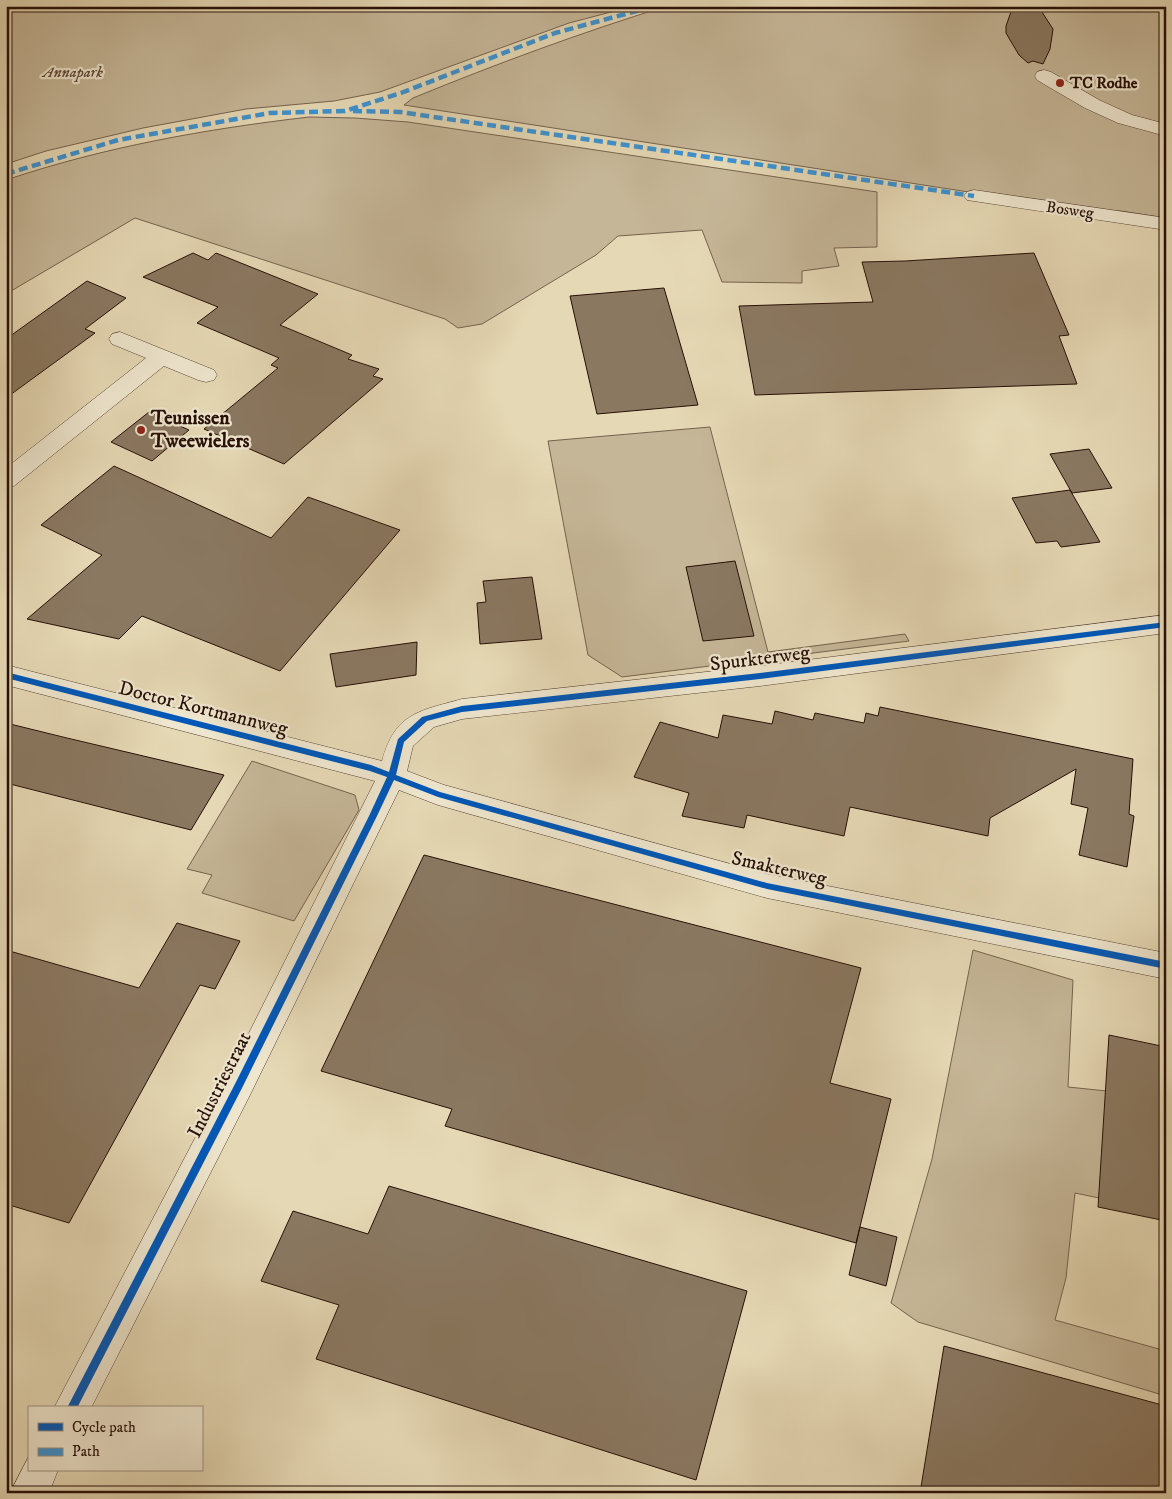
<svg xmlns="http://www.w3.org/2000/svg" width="1172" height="1499" font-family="'IM FELL DW Pica',serif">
	<rect width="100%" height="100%" fill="#e5d8b4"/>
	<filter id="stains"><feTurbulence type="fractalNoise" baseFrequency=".004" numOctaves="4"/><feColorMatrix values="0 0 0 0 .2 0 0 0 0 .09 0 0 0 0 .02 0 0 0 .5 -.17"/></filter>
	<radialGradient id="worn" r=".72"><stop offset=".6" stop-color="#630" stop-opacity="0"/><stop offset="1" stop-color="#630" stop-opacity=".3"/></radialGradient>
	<!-- green -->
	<path fill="#c5b697" stroke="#76624f" d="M 6,6 L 634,6 L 569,23 L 380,92 L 334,101 L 246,109 L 143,128 L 46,151 L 6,164 Z
		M 667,6 L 1166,6 L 1166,218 L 1121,211 L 1092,211 L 404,105 L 413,98 C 496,64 580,33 667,6 Z
		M 309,117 L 355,118 L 408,122 L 877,192 L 877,247 L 834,248 L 839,266 L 802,271 L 802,283 L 722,282 L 702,230 L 618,236 L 596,255 L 482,324 L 458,328 L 445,319 L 135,218 L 6,294 L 6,180 C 104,147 206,129 309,117 Z
		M 710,427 L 768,652 L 905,634 L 909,641 L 622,677 L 588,655 L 548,441 Z
		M 252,761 L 355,795 L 359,810 L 294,921 L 202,893 L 212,875 L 187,869 Z
		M 973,950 L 1073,980 L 1068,1087 L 1107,1091 L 1104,1199 L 1075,1193 L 1066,1278 L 1055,1320 L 1166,1351 L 1166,1396 L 918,1322 L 891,1303 L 932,1159 Z"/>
	<!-- building -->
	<path fill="#8a7861" stroke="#270f07" d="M 1013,6 L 1038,6 L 1053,29 L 1050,49 L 1043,64 L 1033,61 L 1028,63 L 1019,55 L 1006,33 L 1006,26 Z
		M 193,253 L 208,260 L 216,253 L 318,294 L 280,325 L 352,355 L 348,359 L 379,369 L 373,376 L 383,379 L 284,464 L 204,429 L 278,368 L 271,365 L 279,358 L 197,323 L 218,307 L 143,277 Z
		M 1034,253 L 1069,335 L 1059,336 L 1077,384 L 755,395 L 739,306 L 873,302 L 862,262 L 905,261 Z
		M 87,281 L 126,298 L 85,329 L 95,333 L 6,398 L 6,339 Z
		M 664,288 L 698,405 L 597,414 L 570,296 Z
		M 149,412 L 189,430 L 152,461 L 111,442 Z
		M 1089,449 L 1112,488 L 1072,493 L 1050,454 Z
		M 114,466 L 271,538 L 308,497 L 400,530 L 280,671 L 142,616 L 119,639 L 27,619 L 102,555 L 41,525 Z
		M 1070,490 L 1100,542 L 1061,547 L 1057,541 L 1036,543 L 1012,498 Z
		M 735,561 L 754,636 L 703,641 L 686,567 Z
		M 532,577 L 542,639 L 480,644 L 477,603 L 486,602 L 483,581 Z
		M 417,642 L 416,675 L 336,687 L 330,654 Z
		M 880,707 L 1133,759 L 1129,814 L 1134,816 L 1127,867 L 1079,855 L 1088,808 L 1071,804 L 1076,769 L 990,818 L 988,836 L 850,807 L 844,836 L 747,815 L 744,828 L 682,816 L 689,793 L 634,777 L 660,722 L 718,738 L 723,715 L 772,724 L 775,711 L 813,720 L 815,713 L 864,723 L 866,713 L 878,716 Z
		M 6,723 L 67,738 L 224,775 L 191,830 L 6,783 Z
		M 424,855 L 861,968 L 830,1083 L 891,1099 L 856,1243 L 445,1126 L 452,1109 L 321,1071 Z
		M 177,923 L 240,941 L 215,989 L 200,985 L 69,1223 L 6,1204 L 6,950 L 139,988 Z
		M 1109,1035 L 1166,1047 L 1166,1221 L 1098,1207 Z
		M 389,1186 L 747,1291 L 696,1480 L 316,1359 L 339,1305 L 261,1281 L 293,1211 L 368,1234 Z
		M 860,1227 L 897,1237 L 886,1286 L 849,1275 Z
		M 944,1346 L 1166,1406 L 1166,1493 L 920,1493 Z"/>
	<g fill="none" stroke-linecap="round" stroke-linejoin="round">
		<defs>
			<path id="minor" d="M 1044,70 L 1051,72 L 1099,100 L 1132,115 L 1166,124 L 1166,136 L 1118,123 L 1085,108 L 1037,80 L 1035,76 L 1037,72 Z
				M 974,190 L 1166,218 L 1166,230 L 967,200 L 964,196 L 967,192 Z
				M 120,332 L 214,370 L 217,375 L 214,380 L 206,382 L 198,380 L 164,366 L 14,486 L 6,488 L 6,468 L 146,358 L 112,344 L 109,339 L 112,334 Z
				M 1166,615 L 1166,633 L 760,686 L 462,719 L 434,727 L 413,746 L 407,771 L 444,785 L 767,874 L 1166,953 L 1166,979 L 767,898 L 438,805 L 399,790 L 250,1095 L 91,1408 L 54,1408 L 228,1075 L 375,781 L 6,685 L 6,665 L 382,761 C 395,713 419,711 462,699 L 760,666 Z
				M 29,1456 L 29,1470 L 58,1470 L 49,1493 L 10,1493 Z"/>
		</defs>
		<!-- minor casing -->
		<use href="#minor" stroke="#564132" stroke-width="1"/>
		<!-- minor -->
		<use href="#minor" fill="#eee6ce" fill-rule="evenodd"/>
		<!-- quiet -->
		<path stroke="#3b92d1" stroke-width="4.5" stroke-dasharray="9 4.5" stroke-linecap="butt" d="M 353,111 L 400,112 L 974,196
			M 6,174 L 118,140 L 270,113 L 345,111 L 401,93 L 555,33 L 655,6"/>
		<defs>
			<path id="cycleway" d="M 1166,622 L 1166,627 L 760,679 L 462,712 L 427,721 L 404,742 L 396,775 L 440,792 L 767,883 L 1166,962 L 1166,969 L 767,889 L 438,797 L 394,780 L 377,816 L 242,1088 L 77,1408 L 67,1408 L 236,1082 L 369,816 L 387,777 L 370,771 L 6,678 L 6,672 L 371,765 L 389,772 L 398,739 L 422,717 L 462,706 L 760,673 Z"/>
		</defs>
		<!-- cycleway casing -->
		<use href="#cycleway" stroke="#eee6ce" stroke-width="3"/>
		<!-- cycleway -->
		<use href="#cycleway" fill="#0057b8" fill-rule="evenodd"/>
	</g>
	<!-- markers -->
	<g fill="#8f2418" stroke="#eee6ce" stroke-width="2">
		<circle cx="1060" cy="83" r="5"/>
		<circle cx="141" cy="430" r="5"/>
	</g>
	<g text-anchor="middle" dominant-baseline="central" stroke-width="4.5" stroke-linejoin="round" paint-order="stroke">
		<!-- far-park labels -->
		<g font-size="16" font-style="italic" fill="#5e4939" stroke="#eee6ce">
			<text x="73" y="72">Annapark</text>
		</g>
		<!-- far-poi labels -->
		<g font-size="16" font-weight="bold" fill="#270f07" stroke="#eee6ce" text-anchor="start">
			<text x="1070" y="83">TC Rodhe</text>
		</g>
		<!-- far-street labels -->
		<g font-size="16" fill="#270f07" stroke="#eee6ce">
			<text transform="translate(1070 210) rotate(8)">Bosweg</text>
		</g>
		<!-- poi labels -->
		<g font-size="20" font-weight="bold" fill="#270f07" stroke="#eee6ce" text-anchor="start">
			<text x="151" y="418">Teunissen<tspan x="151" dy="23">Tweewielers</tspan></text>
		</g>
		<!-- street labels -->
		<g font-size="20" fill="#270f07" stroke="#eee6ce">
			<text transform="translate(760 659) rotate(-7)">Spurkterweg</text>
			<text transform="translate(203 709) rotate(14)">Doctor Kortmannweg</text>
			<text transform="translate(779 869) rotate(13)">Smakterweg</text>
			<text transform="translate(220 1085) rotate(-63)">Industriestraat</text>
		</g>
	</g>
	<!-- margin -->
	<rect width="1172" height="1499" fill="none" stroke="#e5d8b4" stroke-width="25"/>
	<rect x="8" y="8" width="1157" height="1484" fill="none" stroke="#270f07" stroke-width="2.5"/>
	<rect x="12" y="12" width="1147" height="1474" fill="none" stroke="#270f07"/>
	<!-- legend -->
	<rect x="28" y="1406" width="175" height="65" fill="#eee6ce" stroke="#9e907e"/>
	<rect x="38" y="1423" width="25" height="8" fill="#0057b8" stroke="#9e907e"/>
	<text x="72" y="1432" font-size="15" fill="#270f07">Cycle path</text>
	<rect x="38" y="1448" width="25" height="8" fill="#3b92d1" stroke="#9e907e"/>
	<text x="72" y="1456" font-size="15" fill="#270f07">Path</text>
	<rect width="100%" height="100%" filter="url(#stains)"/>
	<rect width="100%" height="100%" fill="url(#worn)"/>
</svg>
